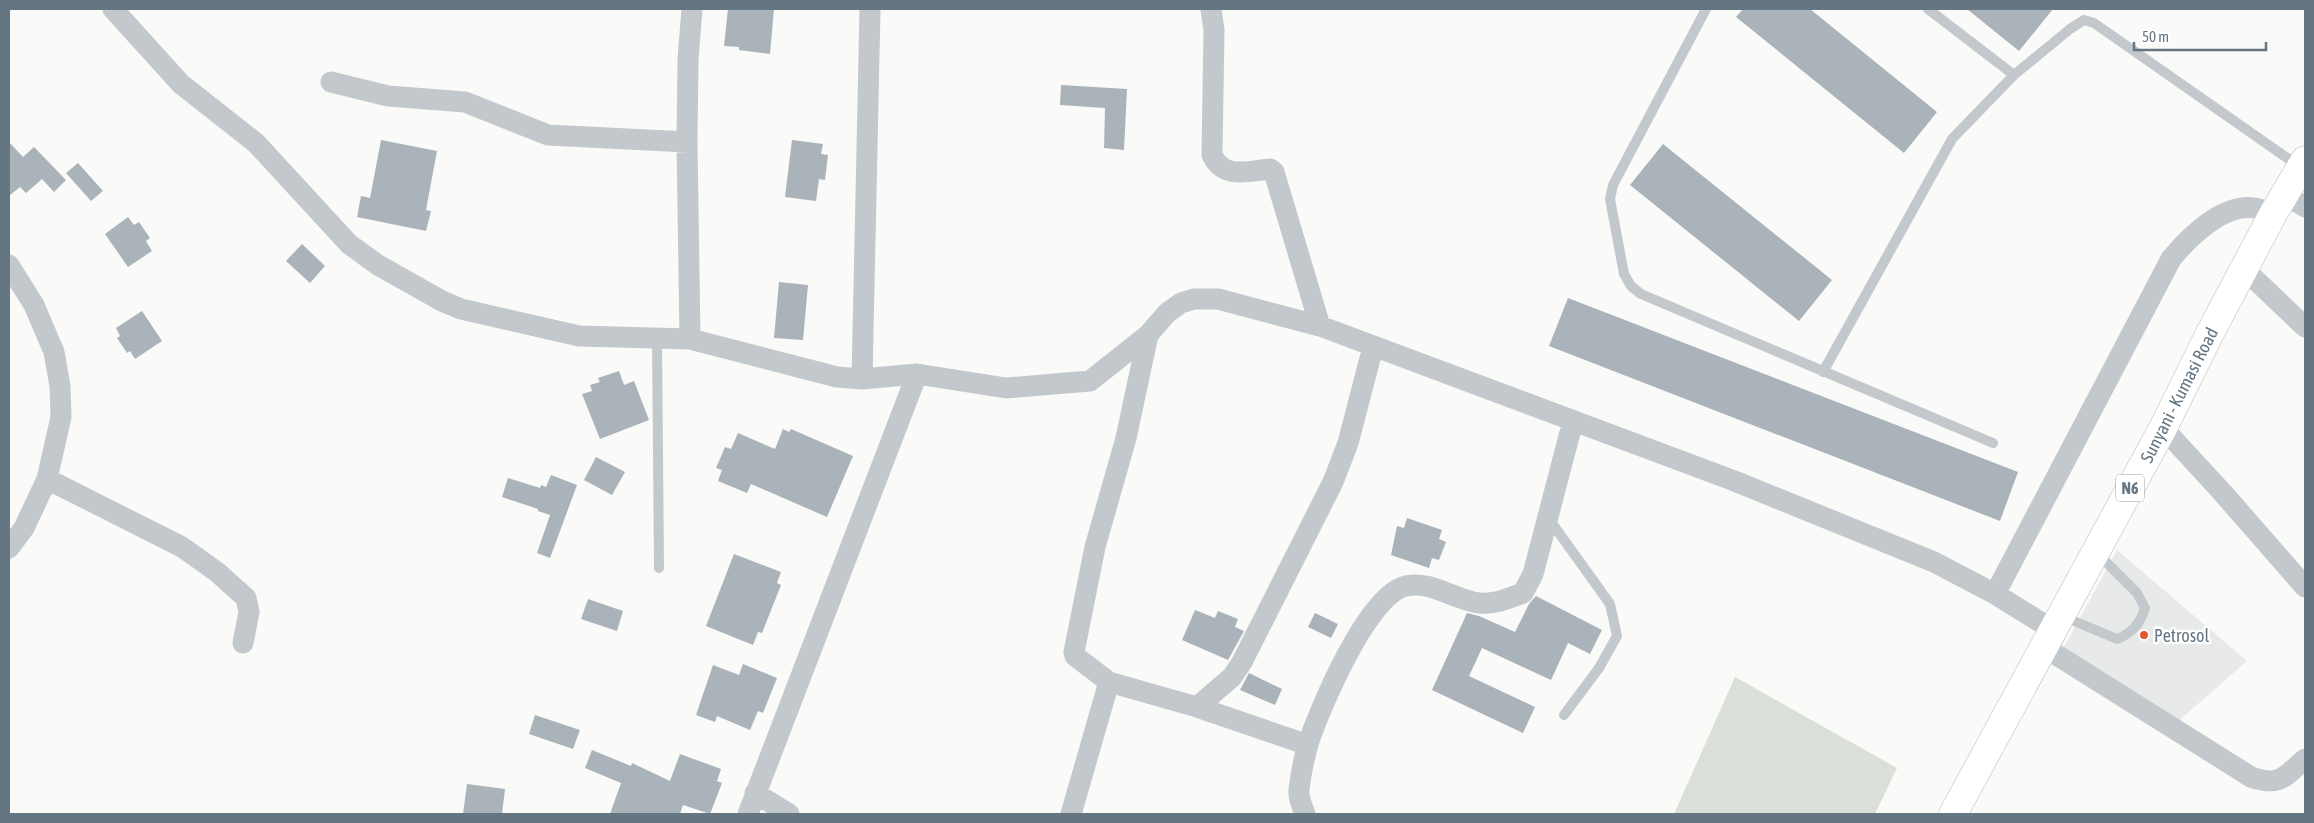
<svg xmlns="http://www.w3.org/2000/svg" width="2314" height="823" font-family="'Asap Condensed',sans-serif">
	<rect width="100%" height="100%" fill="#fafaf8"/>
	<!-- built -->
	<path fill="#e8e9e9" d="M 2117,550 L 2247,661 L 2176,723 L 2063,649 Z"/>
	<!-- green -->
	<path fill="#dadfd7" d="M 1735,677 L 1897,768 L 1875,814 L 1674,814 Z"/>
	<!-- building -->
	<path fill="#aab3b9" d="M 728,9 L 774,9 L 770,54 L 739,50 L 739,47 L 724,46 Z
		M 1743,9 L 1810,9 L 1937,112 L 1904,153 L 1736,17 Z
		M 1967,9 L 2053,9 L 2019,51 Z
		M 1061,85 L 1127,89 L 1124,150 L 1104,148 L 1105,108 L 1060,105 Z
		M 381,140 L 437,151 L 426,210 L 431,211 L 426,231 L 357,217 L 361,196 L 370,198 Z
		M 792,140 L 823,144 L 821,154 L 828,155 L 825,180 L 819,179 L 816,201 L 785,197 Z
		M 9,142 L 23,157 L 34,147 L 66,180 L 54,192 L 42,179 L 26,193 L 20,187 L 9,196 Z
		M 1663,144 L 1832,280 L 1799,321 L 1630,185 Z
		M 78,163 L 103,191 L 91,201 L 66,173 Z
		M 128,217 L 134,225 L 139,222 L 150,238 L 146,241 L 152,251 L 128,267 L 105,234 Z
		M 302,244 L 325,266 L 310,283 L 286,261 Z
		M 779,282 L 808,285 L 803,340 L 774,338 Z
		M 1568,298 L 2018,472 L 2000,521 L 1549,346 Z
		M 142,311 L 162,341 L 135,359 L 130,351 L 127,353 L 117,338 L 120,336 L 116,328 Z
		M 619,371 L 624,385 L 634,381 L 649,420 L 600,439 L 582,394 L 592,391 L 590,385 L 600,382 L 598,378 Z
		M 783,429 L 789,432 L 791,429 L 853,456 L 827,517 L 751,484 L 747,493 L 718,481 L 722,470 L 716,468 L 725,447 L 731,449 L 738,433 L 775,449 Z
		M 596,457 L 625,472 L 612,495 L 584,480 Z
		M 551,475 L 577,485 L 550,558 L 537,553 L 550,515 L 538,511 L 538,509 L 502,497 L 508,478 L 540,488 L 541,485 L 546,487 Z
		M 1407,518 L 1442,530 L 1439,539 L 1446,542 L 1439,560 L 1432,558 L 1429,568 L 1391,555 L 1397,526 L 1404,528 Z
		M 734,554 L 781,572 L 777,583 L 781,585 L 762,633 L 758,632 L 753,645 L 706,626 Z
		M 1536,596 L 1602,630 L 1590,654 L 1568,643 L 1551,680 L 1482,648 L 1469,676 L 1535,707 L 1523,733 L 1432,690 L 1467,613 L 1479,616 L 1515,632 L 1529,604 Z
		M 588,599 L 623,611 L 617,631 L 581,619 Z
		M 1195,610 L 1215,618 L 1218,611 L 1238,619 L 1235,627 L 1244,631 L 1228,660 L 1182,640 Z
		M 1315,613 L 1338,624 L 1331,638 L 1308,627 Z
		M 743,664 L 777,678 L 763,713 L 758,711 L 750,730 L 717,716 L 715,722 L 696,715 L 713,665 L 739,675 Z
		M 1249,673 L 1282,689 L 1275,705 L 1240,690 Z
		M 535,715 L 580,730 L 573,749 L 529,734 Z
		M 592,750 L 631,766 L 632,763 L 670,781 L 680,754 L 721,769 L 717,781 L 722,783 L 710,814 L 683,805 L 680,814 L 610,814 L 621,783 L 585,768 Z
		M 467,784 L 505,789 L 502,814 L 463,814 Z"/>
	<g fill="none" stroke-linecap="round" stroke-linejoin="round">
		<defs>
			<path id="primary" d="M 1953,814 L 2163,428 L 2210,333 L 2273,214 L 2305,160"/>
		</defs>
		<!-- primary casing -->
		<use href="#primary" stroke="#b5babe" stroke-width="29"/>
		<!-- service -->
		<path stroke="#c3c8cc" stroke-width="10" d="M 1706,9 L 1613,185 L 1610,199 L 1624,274 L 1631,286 L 1641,294 L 1993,443
			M 1928,9 L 2014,75
			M 657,337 L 659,568
			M 1823,372 L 1952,139 L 2014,75 L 2070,29 L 2084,20 L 2094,23 L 2300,167
			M 1549,519 L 1610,604 L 1617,636 L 1599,668 L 1564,715
			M 2062,616 L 2117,639 C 2132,633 2140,624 2145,608 L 2137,593 L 2097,553"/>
		<!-- minor -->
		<path stroke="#c3c8cc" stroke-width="21" d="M 113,9 L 181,84 L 256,143 L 349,244 L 378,265 L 442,301 L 461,309 L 579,336 L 690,339 L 837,377 L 862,379 L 917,374 L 1006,388 L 1090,381 L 1148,335 L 1167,313 L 1181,303 L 1194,299 L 1218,299 L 1320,326 L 1732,480 L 1934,562 L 1995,594 L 2053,630
			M 1211,9 L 1214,30 L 1212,155 C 1224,180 1248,171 1270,169 L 1274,172 L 1320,326
			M 331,82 L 388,96 L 465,102 L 548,135 L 687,142
			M 2285,194 L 2305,207
			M 9,265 L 34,305 L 54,352 L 60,386 L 61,417 L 47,479 L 24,528 L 9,548
			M 2245,270 L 2305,327
			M 1148,335 L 1126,438 L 1095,547 L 1074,652 L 1075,656 L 1109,682 L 1197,707 L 1308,745
			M 690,339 L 687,142 L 688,59 L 692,9
			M 862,379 L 870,9
			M 2163,428 L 2222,492 L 2305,587
			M 47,479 L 182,547 L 217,572 L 246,598 L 249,612 L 243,643
			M 1995,594 L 2171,259 C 2189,237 2223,203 2255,208 C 2261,209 2267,212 2273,214
			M 2044,647 L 2251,777 C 2280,787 2284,777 2305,759
			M 1197,707 L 1232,677 L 1242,662 L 1333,482 L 1348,443 L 1373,347
			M 755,793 L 789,814
			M 748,814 L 917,374
			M 1071,814 L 1109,682
			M 1305,814 C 1302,806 1298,797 1299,789 C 1301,774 1304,758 1308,744 C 1320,708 1368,594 1406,586 C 1431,580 1454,600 1479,603 C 1494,605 1509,598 1523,593 L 1533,574 L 1573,421"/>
		<!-- primary -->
		<use href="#primary" stroke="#fff" stroke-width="28"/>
	</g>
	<!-- markers -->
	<circle fill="#e4572e" stroke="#fff" stroke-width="2" cx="2144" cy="635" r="5"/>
	<g text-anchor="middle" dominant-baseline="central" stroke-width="5" stroke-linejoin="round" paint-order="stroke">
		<!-- shield labels -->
		<rect fill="#fff" stroke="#939fa8" stroke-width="1" x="2116" y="474.5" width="28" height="27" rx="4"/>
		<g font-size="16" font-weight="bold" fill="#657683">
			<text x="2130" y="488">N6</text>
		</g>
		<!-- street labels -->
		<g font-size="18" fill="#657683" stroke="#fff">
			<text transform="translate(2179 395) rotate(-63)">Sunyani - Kumasi Road</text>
		</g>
		<!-- poi labels -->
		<g font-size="18" fill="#657683" stroke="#fff" text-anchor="start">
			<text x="2154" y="635">Petrosol</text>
		</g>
	</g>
	<!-- border -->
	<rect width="2314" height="823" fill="none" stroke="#657683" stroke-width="20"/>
	<!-- scale -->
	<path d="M2134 42v8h132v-8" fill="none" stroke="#657683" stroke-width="2.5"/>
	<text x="2142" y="42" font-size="15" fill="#657683" stroke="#ffffff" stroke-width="4" paint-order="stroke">50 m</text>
</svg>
